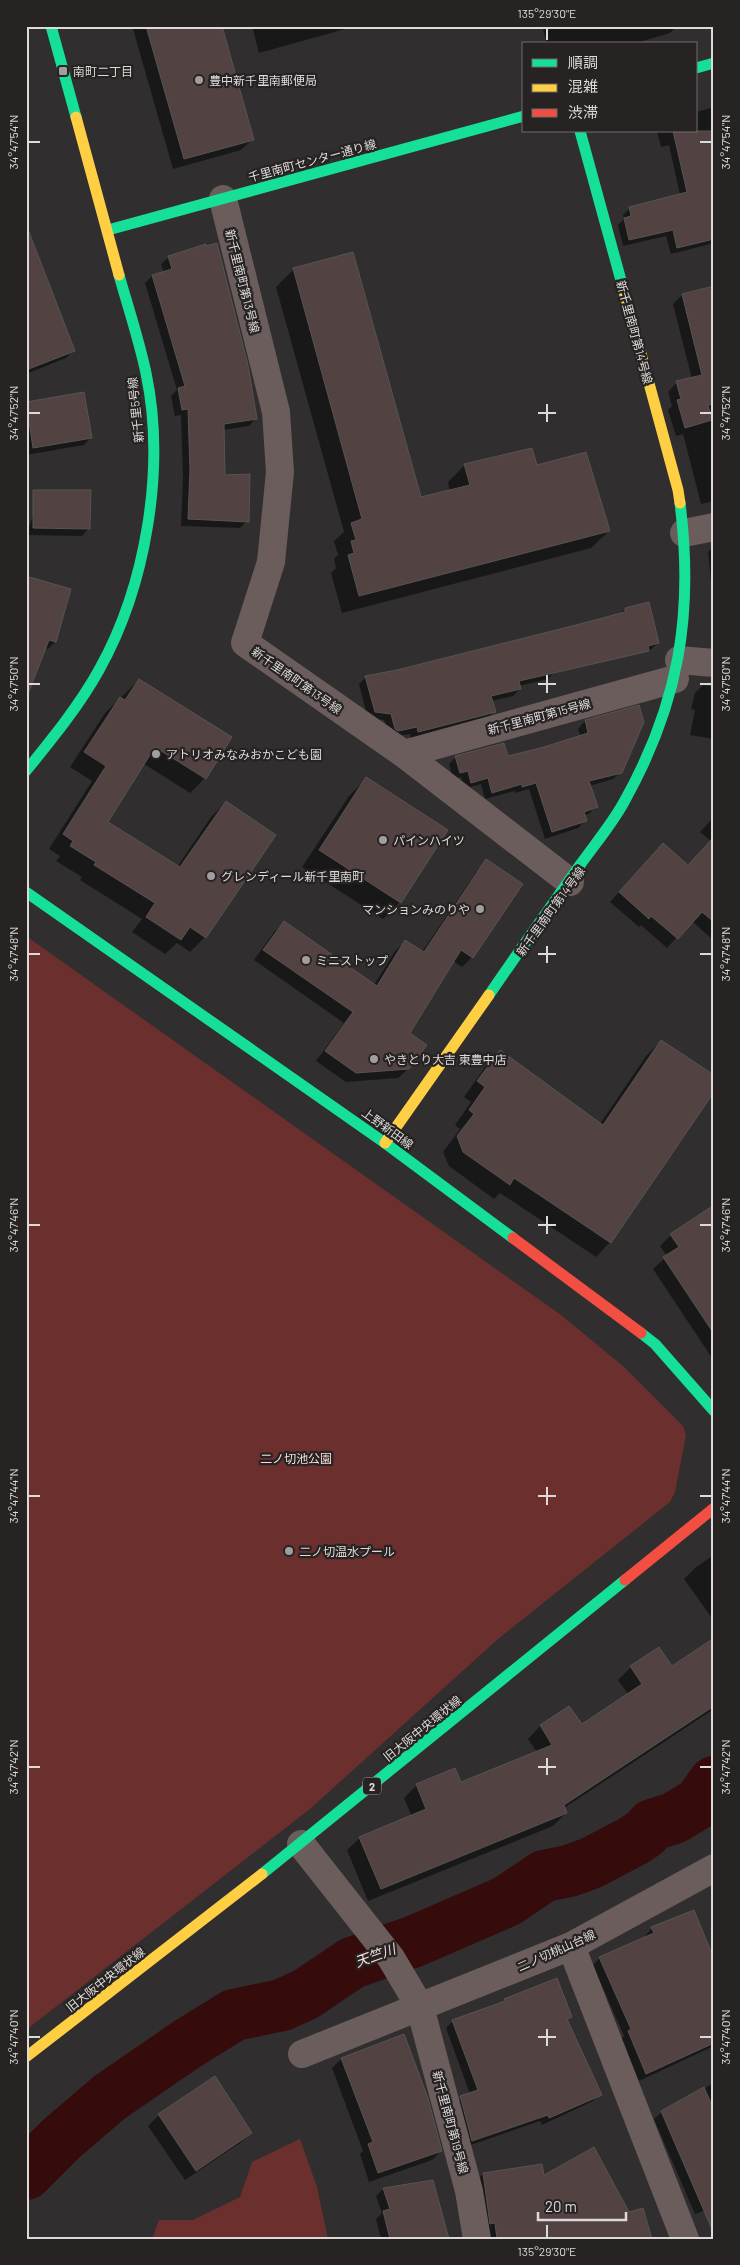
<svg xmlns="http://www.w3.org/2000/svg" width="740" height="2265" font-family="Barlow,'Noto Sans JP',sans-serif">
	<rect width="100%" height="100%" fill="#302e2e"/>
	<!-- green -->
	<path fill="#6b2f2e" d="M 26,936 L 561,1315 L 623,1366 L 683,1426 L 686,1435 L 675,1492 L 670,1502 L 498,1639 L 310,1809 L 26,2030 Z
		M 300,2139 L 317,2187 L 328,2239 L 152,2239 L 159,2220 L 193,2220 L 240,2197 L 252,2162 Z"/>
	<!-- shadow -->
	<path fill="#0007" d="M 136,26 L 221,26 L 252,140 L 241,150 L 173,169 L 133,29 Z
		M 252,26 L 356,26 L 259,53 Z
		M 542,26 L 677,26 L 670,33 L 633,44 L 547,44 Z
		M 714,107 L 714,243 L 671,254 L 666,236 L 623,246 L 618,225 L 624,219 L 623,215 L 630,208 L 680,195 L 669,145 L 661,147 L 657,131 L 696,131 L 696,112 Z
		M 26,244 L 73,351 L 66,358 L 26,374 Z
		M 169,257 L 256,418 L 249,426 L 223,430 L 224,476 L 247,521 L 240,528 L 181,526 L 183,477 L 181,415 L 175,416 L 171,396 L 177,390 L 145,283 L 152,276 L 164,273 L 161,264 Z
		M 294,269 L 420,499 L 450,491 L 448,482 L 465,465 L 609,531 L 591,548 L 342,613 L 331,573 L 336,568 L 334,559 L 338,555 L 334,541 L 344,532 L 276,287 Z
		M 714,287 L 714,410 L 708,411 L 714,430 L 714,501 L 701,504 L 683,434 L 676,436 L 668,410 L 672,406 L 668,392 L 677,382 L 692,379 L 673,304 L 682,295 Z
		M 83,393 L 91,437 L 84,445 L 26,455 L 26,404 Z
		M 39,499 L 89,528 L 82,536 L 26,535 Z
		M 714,546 L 714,612 L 708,552 Z
		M 26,578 L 69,590 L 55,642 L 48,649 L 44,648 L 26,695 Z
		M 625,609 L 658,643 L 650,650 L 555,671 L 548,679 L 519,686 L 520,689 L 513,696 L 491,701 L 494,712 L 487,719 L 411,739 L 410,734 L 390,737 L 384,720 L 368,719 L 359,684 L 366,677 L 398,671 L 619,615 Z
		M 139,680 L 205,778 L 190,793 L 144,764 L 107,822 L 177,867 L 211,817 L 226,802 L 205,937 L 190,952 L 177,943 L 165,954 L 132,932 L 142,919 L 80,880 L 82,877 L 56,861 L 60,856 L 49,849 L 92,781 L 70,767 L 105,713 Z
		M 703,685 L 714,687 L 714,739 L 690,735 L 695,710 L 691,709 L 695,693 Z
		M 585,721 L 621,772 L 613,779 L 589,786 L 596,806 L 589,814 L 583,815 L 585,821 L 578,828 L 545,839 L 529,789 L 515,793 L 515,791 L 485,799 L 481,784 L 464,789 L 461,777 L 453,779 L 449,764 L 456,757 L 507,757 L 545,748 L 581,737 L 578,729 Z
		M 366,779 L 400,902 L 383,919 L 302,867 L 349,796 Z
		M 714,817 L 714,941 L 692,921 L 667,948 L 641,925 L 639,927 L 610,902 L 653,854 L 688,867 L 711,841 L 700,832 Z
		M 486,861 L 521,884 L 472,957 L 462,967 L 453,961 L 409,1033 L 409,1068 L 398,1078 L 346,1082 L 316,1061 L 344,1023 L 254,960 L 274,932 L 284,922 L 374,985 L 395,951 L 405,942 L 422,952 L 477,871 Z
		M 661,1041 L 610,1242 L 596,1257 L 500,1193 L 494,1199 L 449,1166 L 443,1152 L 460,1129 L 455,1125 L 471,1102 L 464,1097 L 485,1067 L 500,1052 L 600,1124 L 646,1056 Z
		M 714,1207 L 714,1361 L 653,1269 L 667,1256 L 660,1246 L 671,1235 Z
		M 714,1555 L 714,1621 L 684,1579 L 696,1567 Z
		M 714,1640 L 714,1709 L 564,1808 L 566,1813 L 553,1826 L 368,1901 L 347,1850 L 360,1838 L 412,1817 L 404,1798 L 417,1785 L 460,1784 L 537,1752 L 528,1739 L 540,1726 L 569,1707 L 581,1725 L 628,1694 L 618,1680 L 631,1667 L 659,1648 L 671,1667 Z
		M 652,1928 L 714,1962 L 714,2046 L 639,2081 L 621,2039 L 624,2036 L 593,1965 L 600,1958 L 646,1938 L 645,1936 Z
		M 505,2000 L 571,2016 L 566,2021 L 600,2094 L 593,2101 L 542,2125 L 540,2121 L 465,2147 L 453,2105 L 461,2098 L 470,2094 L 446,2028 L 453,2021 L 501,2004 Z
		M 341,2059 L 441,2151 L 432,2160 L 369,2182 L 360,2154 L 363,2151 L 332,2068 Z
		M 714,2083 L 714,2207 L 695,2214 L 654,2119 L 662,2112 Z
		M 159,2115 L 251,2133 L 240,2143 L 185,2180 L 148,2126 Z
		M 483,2174 L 543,2176 L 649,2239 L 489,2239 L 476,2181 Z
		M 383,2189 L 448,2239 L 381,2239 L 376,2219 L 382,2213 L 376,2196 Z"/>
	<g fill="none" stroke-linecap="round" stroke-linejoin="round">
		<!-- river -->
		<path stroke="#360b0c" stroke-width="52" d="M 26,2174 L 62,2138 L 110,2097 L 187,2044 L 234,2015 L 282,2005 L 306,1994 L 352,1963 L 415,1941 L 507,1901 L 544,1876 L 569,1871 L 591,1863 L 633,1841 L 645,1833 L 652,1825 L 674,1818 L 699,1803 L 714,1782"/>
	</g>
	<!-- building -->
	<path fill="#534242" stroke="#565454" d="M 146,26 L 222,26 L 254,140 L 184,159 Z
		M 673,131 L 714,131 L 714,239 L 677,248 L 673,230 L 629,240 L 624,218 L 631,216 L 629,207 L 687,192 Z
		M 26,232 L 29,232 L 75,351 L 26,370 Z
		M 217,243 L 248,365 L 257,419 L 224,424 L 225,475 L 250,474 L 249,522 L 188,519 L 190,470 L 188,409 L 182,410 L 178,388 L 185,386 L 152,275 L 172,269 L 168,256 L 206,244 L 206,246 Z
		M 353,252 L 421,497 L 470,485 L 464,464 L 532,448 L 537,465 L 586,452 L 610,531 L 359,596 L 348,555 L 354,553 L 351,541 L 356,540 L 351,523 L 362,519 L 293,268 Z
		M 714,286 L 714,404 L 708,405 L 712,420 L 685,428 L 677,400 L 681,399 L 676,381 L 702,375 L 682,294 Z
		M 84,392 L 92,438 L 33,448 L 26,402 Z
		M 33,490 L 91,490 L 90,529 L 33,528 Z
		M 26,576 L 71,589 L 56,642 L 49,640 L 28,694 L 26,693 Z
		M 649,602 L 659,643 L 648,646 L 649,651 L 519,681 L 521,689 L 491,696 L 496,712 L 418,732 L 417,727 L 398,731 L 395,729 L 391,714 L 375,712 L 365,676 L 397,670 L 576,625 L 625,612 L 625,608 Z
		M 139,679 L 232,737 L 206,779 L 155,747 L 108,822 L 180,867 L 226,801 L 276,835 L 206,938 L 190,927 L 181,940 L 146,917 L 155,903 L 94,865 L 96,862 L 70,846 L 73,841 L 63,834 L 106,766 L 84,752 L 120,697 L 125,700 Z
		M 639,705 L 644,722 L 622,773 L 589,781 L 598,807 L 584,812 L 587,821 L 552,832 L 536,783 L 522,787 L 522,784 L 492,793 L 488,778 L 471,783 L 468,771 L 460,773 L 455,756 L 504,743 L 508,756 L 544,747 L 588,733 L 585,720 Z
		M 366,777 L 448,830 L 401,903 L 319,850 Z
		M 714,837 L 714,922 L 702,912 L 678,939 L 651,916 L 649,919 L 619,892 L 663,843 L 688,865 Z
		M 486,859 L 523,884 L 473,958 L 461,950 L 410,1033 L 427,1045 L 409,1069 L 356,1073 L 325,1051 L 353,1012 L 263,950 L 284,921 L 377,986 L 405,940 L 424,952 Z
		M 661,1040 L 714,1075 L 714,1092 L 611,1243 L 514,1178 L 510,1185 L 463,1152 L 457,1136 L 474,1114 L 469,1110 L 485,1087 L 477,1081 L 500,1050 L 603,1125 Z
		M 714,1205 L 714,1334 L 663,1257 L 679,1247 L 670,1234 Z
		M 714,1638 L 714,1706 L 564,1805 L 567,1813 L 381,1889 L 359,1837 L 426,1809 L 416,1784 L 455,1768 L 461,1782 L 552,1745 L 540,1725 L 569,1706 L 582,1724 L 642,1684 L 630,1666 L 659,1647 L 672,1666 Z
		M 694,1910 L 714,1959 L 714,2043 L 646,2074 L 628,2031 L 631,2029 L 599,1957 L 654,1933 L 651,1927 Z
		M 557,1978 L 572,2017 L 567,2019 L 602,2095 L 549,2118 L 548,2115 L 472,2141 L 460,2096 L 478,2090 L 452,2020 L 505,2001 L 504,1999 Z
		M 404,2034 L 428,2098 L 442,2151 L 378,2173 L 368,2144 L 373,2142 L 341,2058 Z
		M 215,2076 L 252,2133 L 196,2171 L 158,2114 Z
		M 704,2087 L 714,2110 L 714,2234 L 661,2111 Z
		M 594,2147 L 629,2212 L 643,2208 L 652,2239 L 497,2239 L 495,2223 L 490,2224 L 483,2173 L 542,2164 L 544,2175 Z
		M 433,2180 L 449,2239 L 390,2239 L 383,2211 L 390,2209 L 383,2188 Z"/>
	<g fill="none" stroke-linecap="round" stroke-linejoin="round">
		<!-- street -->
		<path stroke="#6a5d5c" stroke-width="28" d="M 223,199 L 276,412 L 280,472 L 271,562 L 245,643 L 404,754 L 570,882
			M 684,533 L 714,527
			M 679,660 L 714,663
			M 404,754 L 675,679
			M 301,1844 L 391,1958 L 420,2007 L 469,2191 L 477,2239
			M 571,1946 L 685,2239
			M 302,2054 L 571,1946 L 714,1868"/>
		<!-- fast -->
		<path stroke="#16e098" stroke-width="11" d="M 51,26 L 76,117
			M 696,68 L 714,63
			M 580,131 L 625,295
			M 108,230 L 524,116
			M 26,771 C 52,739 79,706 99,670 C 146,586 166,468 146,373 C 139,340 128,307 119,275
			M 26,892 L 385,1143 L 513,1238
			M 489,995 C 519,951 550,908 580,865 C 595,844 612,824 624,802 C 679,704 694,614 680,503
			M 641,1333 L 655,1344 L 714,1411
			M 262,1874 L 625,1580"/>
		<!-- slow -->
		<path stroke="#ffcf43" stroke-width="11" d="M 76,117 L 119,275
			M 625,295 L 678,490 L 680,503
			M 385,1143 L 489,995
			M 26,2057 L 262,1874"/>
		<!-- jam -->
		<path stroke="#f24e42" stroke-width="11" d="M 513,1238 L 641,1333
			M 625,1580 L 714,1508"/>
	</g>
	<!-- ticks -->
	<path fill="none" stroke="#dddbda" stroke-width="2" d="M 547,28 L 547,40M 28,142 L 40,142M 700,142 L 712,142M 547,404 L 547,422M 28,413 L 40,413M 538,413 L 556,413M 700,413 L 712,413M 547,675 L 547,693M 28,684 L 40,684M 538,684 L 556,684M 700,684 L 712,684M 547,946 L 547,963M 28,954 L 40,954M 538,954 L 556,954M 700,954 L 712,954M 547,1216 L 547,1234M 28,1225 L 40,1225M 538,1225 L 556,1225M 700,1225 L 712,1225M 547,1487 L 547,1505M 28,1496 L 40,1496M 538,1496 L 556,1496M 700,1496 L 712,1496M 547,1758 L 547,1775M 28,1767 L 40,1767M 538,1767 L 556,1767M 700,1767 L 712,1767M 547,2029 L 547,2046M 28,2037 L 40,2037M 538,2037 L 556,2037M 700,2037 L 712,2037M 547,2225 L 547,2238"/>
	<!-- markers -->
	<g fill="#a09e9e" stroke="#272323" stroke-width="2">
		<rect x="58" y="66" width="10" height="10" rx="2.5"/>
		<circle cx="199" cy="80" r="5"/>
		<circle cx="156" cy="754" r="5"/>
		<circle cx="383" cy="840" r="5"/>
		<circle cx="211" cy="876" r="5"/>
		<circle cx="480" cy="909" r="5"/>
		<circle cx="306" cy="960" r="5"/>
		<circle cx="374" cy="1059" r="5"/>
		<circle cx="289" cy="1551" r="5"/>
	</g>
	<g text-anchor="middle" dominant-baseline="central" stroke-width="4.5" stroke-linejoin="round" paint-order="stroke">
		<!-- shield labels -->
		<rect fill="#272323" stroke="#a6a4a3" stroke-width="1" x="363" y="1777.5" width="18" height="17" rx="4"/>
		<g font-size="11" font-weight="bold" fill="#dddbda">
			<text x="372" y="1786">2</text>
		</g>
		<!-- poi labels -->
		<g font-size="12" fill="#dddbda" stroke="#272323" text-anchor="start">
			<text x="73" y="71">南町二丁目</text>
			<text x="209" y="80">豊中新千里南郵便局</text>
			<text x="166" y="754">アトリオみなみおかこども園</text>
			<text x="393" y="840">パインハイツ</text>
			<text x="221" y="876">グレンディール新千里南町</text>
			<text x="470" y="909" text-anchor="end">マンションみのりや</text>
			<text x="316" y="960">ミニストップ</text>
			<text x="384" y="1059">やきとり大吉 東豊中店</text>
			<text x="299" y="1551">二ノ切温水プール</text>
		</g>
		<!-- street labels -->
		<g font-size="12" fill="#dddbda" stroke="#272323">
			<text transform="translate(312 160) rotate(-15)">千里南町センター通り線</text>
			<text transform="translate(243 281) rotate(76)">新千里南町第13号線</text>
			<text transform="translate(635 332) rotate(75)">新千里南町第14号線</text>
			<text transform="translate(135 410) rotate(-96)">新千里5号線</text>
			<text transform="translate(297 680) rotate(35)">新千里南町第13号線</text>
			<text transform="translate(539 716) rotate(-15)">新千里南町第15号線</text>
			<text transform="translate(550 911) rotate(-54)">新千里南町第14号線</text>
			<text transform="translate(388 1128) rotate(36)">上野新田線</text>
			<text transform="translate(422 1728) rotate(-39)">旧大阪中央環状線</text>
			<text transform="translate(556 1950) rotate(-24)">二ノ切桃山台線</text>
			<text transform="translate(105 1979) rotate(-38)">旧大阪中央環状線</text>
			<text transform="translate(451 2122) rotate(75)">新千里南町第19号線</text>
		</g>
		<!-- park labels -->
		<g font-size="12" fill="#f6dbd8" stroke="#272323">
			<text x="296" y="1458">二ノ切池公園</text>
		</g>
		<!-- water labels -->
		<g font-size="14" font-style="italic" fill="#f5dad7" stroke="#272323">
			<text transform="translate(375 1955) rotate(-20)">天竺川</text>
		</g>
	</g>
	<!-- border -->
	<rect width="740" height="2265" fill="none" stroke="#272323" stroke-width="55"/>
	<!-- legend -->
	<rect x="522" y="42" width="175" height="90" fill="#272323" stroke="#706d6c"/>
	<rect x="532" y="59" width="25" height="8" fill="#16e098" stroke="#706d6c"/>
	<text x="568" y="68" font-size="15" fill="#dddbda">順調</text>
	<rect x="532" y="84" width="25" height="8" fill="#ffcf43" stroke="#706d6c"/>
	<text x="568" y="92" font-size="15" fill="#dddbda">混雑</text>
	<rect x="532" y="109" width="25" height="8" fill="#f24e42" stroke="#706d6c"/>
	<text x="568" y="118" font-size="15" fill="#dddbda">渋滞</text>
	<!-- scale -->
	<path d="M538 2212v8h88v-8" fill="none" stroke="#dddbda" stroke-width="2.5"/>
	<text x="545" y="2212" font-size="15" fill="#dddbda" stroke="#272323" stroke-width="4" paint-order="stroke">20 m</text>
	<rect x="28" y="28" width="684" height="2210" fill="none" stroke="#dddbda" stroke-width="2"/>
	<g font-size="12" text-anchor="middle" fill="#dddbda">
		<text x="547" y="18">135°29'30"E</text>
		<text transform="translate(14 142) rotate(-90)" y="4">34°47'54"N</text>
		<text transform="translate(726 142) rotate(-90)" y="4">34°47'54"N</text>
		<text transform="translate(14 413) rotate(-90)" y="4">34°47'52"N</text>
		<text transform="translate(726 413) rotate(-90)" y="4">34°47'52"N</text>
		<text transform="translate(14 684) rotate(-90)" y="4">34°47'50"N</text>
		<text transform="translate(726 684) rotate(-90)" y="4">34°47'50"N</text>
		<text transform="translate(14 954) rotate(-90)" y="4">34°47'48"N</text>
		<text transform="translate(726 954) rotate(-90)" y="4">34°47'48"N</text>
		<text transform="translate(14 1225) rotate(-90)" y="4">34°47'46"N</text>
		<text transform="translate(726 1225) rotate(-90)" y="4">34°47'46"N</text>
		<text transform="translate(14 1496) rotate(-90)" y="4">34°47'44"N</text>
		<text transform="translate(726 1496) rotate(-90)" y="4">34°47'44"N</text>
		<text transform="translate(14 1767) rotate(-90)" y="4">34°47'42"N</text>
		<text transform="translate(726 1767) rotate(-90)" y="4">34°47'42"N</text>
		<text transform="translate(14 2037) rotate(-90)" y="4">34°47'40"N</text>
		<text transform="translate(726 2037) rotate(-90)" y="4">34°47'40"N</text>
		<text x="547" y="2256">135°29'30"E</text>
	</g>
</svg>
